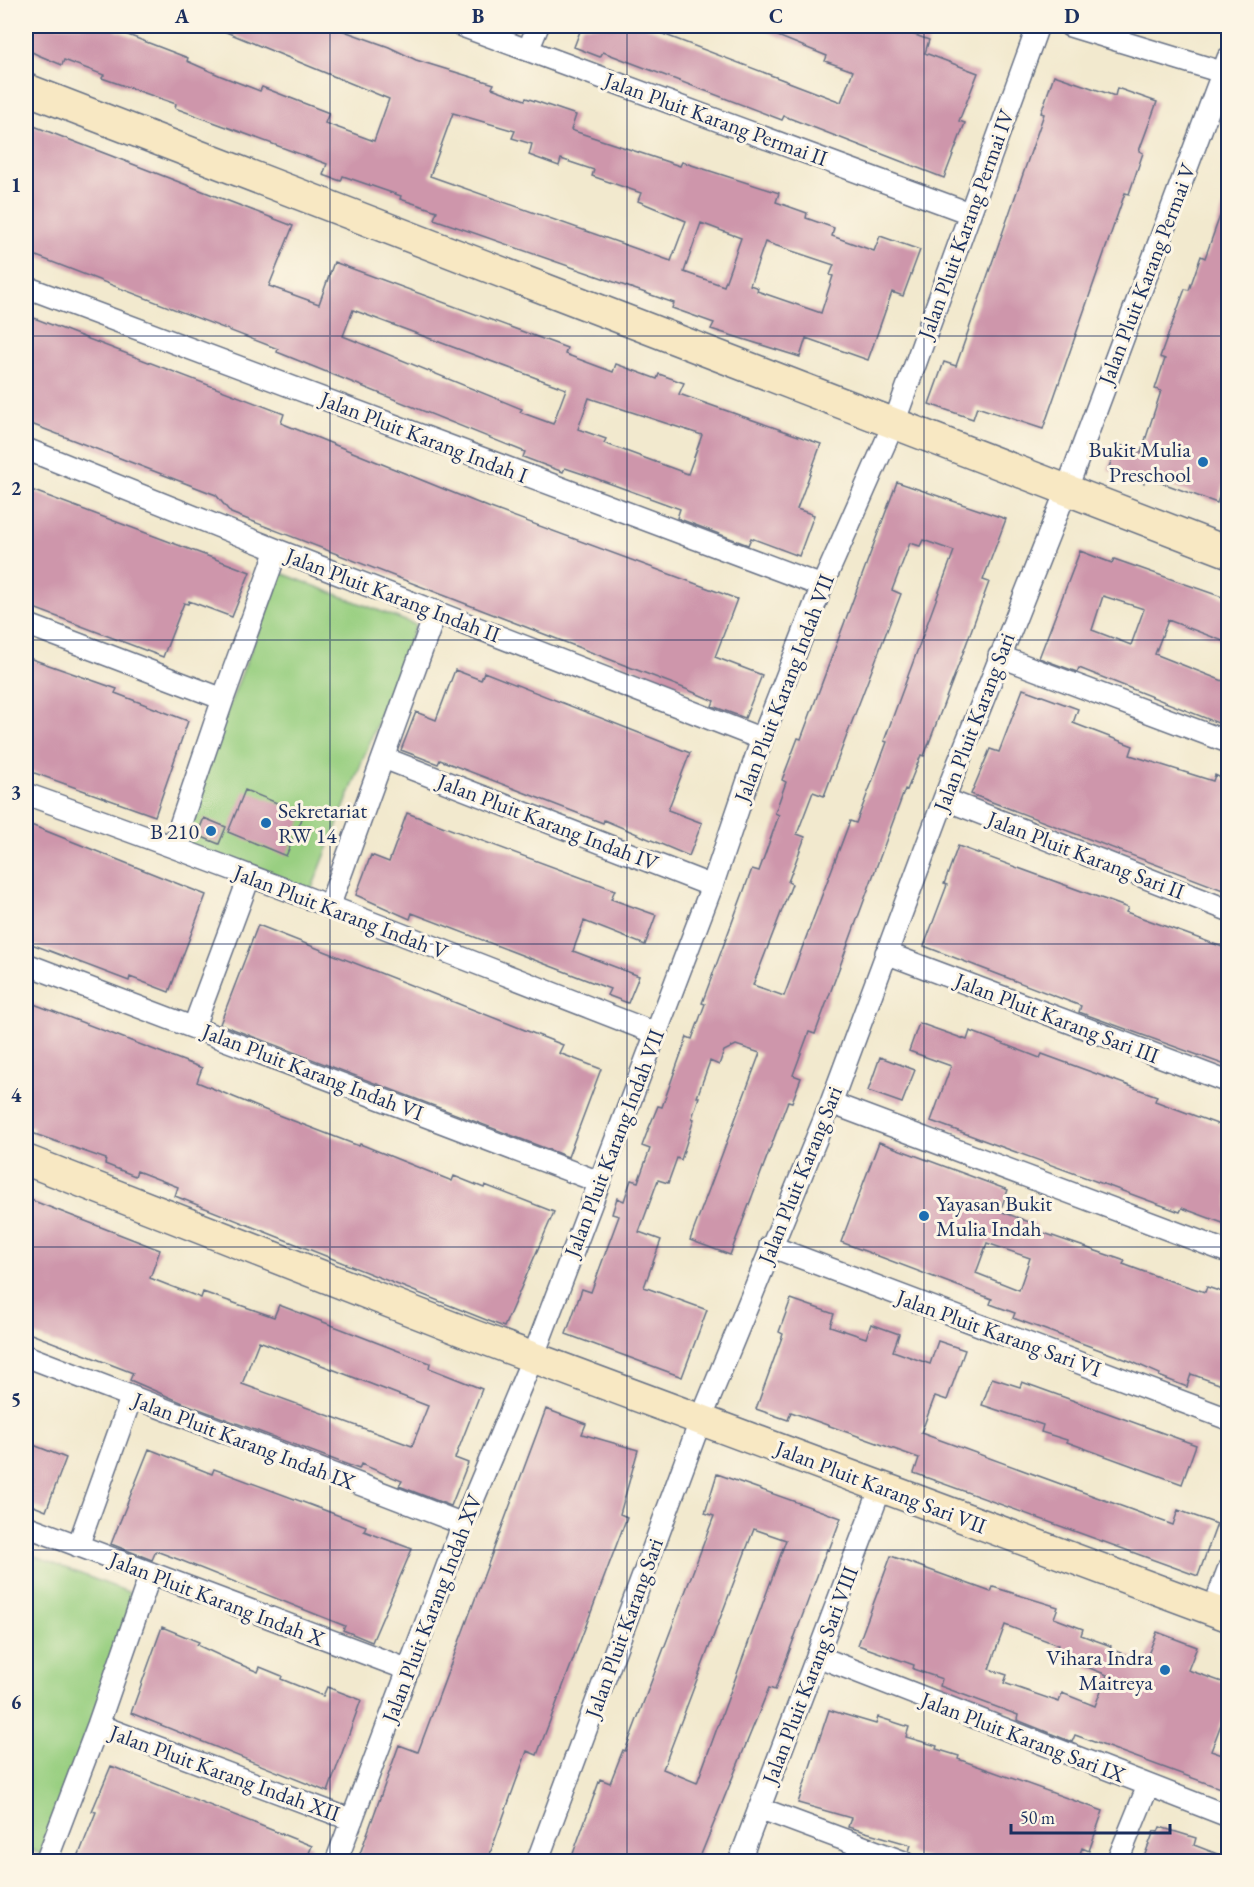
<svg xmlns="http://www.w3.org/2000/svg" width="1254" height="1887" font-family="'EB Garamond',serif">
	<rect width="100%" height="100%" fill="#fcf5e5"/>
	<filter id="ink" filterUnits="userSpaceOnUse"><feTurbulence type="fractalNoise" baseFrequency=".0167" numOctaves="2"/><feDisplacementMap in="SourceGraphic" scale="12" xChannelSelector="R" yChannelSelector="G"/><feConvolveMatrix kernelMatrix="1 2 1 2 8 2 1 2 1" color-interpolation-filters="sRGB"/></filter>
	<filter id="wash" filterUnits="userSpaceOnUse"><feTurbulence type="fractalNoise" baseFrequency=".008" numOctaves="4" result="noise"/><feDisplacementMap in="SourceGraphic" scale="24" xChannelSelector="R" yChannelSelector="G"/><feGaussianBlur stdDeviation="1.35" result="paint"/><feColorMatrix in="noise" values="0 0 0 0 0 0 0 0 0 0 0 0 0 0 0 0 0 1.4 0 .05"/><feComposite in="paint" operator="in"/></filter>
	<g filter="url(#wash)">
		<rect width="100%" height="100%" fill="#f2e9ce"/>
		<!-- green -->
		<path fill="#99cf81" stroke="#5a7f70" stroke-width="1.5" d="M 281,573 L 416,625 L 309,896 L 175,844 Z
			M 26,1553 L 141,1597 L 41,1854 L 26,1848 Z"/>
		<g id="blocks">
			<!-- building -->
			<path fill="#ce96ab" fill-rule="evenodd" d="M 26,26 L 117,26 L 115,30 L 188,58 L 187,61 L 221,76 L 260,91 L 262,87 L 329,113 L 325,123 L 374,141 L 389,99 L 214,27 L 330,26 L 389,47 L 416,60 L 494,84 L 492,88 L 525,100 L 526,98 L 576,115 L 571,130 L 680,166 L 682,162 L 779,193 L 776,202 L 807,213 L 806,218 L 834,228 L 832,236 L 874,251 L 880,236 L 920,250 L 903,296 L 892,292 L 868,360 L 806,338 L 800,357 L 711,329 L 714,323 L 672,308 L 674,303 L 434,219 L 437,211 L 400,199 L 401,196 L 343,176 L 341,181 L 323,175 L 327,164 L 175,108 L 176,104 L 102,78 L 104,75 L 64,60 L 62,65 L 38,55 L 26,49 ZM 453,113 L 515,131 L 512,138 L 532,144 L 529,155 L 559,166 L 561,159 L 594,170 L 592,176 L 641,193 L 638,201 L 686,221 L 671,261 L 430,176 ZM 701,223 L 741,238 L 724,286 L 684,272 ZM 765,242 L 834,265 L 830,275 L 833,276 L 821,313 L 757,291 L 758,288 L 750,285 Z
				M 582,26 L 642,26 L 841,102 L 853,71 L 825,61 L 827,56 L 753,26 L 890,26 L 929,40 L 925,53 L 978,73 L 959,121 L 965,123 L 944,178 L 784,116 L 782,120 L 603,52 L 600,57 L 574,47 Z
				M 1054,75 L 1115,96 L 1117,88 L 1157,102 L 1139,151 L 1143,153 L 1129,194 L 1125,193 L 1043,429 L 977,407 L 973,419 L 929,404 L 944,362 L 956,366 L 1044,114 L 1041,113 Z
				M 26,123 L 293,226 L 269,286 L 319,304 L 334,262 L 567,348 L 565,354 L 613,372 L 616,364 L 657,379 L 659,374 L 684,383 L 679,394 L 821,444 L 797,509 L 814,515 L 799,556 L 751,538 L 748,545 L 677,518 L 680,509 L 592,477 L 565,468 L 563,472 L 523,457 L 525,452 L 277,352 L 278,349 L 26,252 ZM 353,310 L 566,389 L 553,424 L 520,412 L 522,409 L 343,336 ZM 589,398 L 702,435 L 688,474 L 604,443 L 606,439 L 578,429 Z
				M 1226,199 L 1228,199 L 1228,472 L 1217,503 L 1146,477 L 1144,483 L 1108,470 L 1117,444 L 1141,453 L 1161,391 L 1155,389 L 1165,359 L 1160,357 L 1185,289 L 1189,290 L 1201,256 L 1205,258 Z
				M 26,315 L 284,414 L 281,423 L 488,507 L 737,599 L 715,657 L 762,675 L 745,718 L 712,706 L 714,701 L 681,687 L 231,513 L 216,495 L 26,422 Z
				M 897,482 L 1006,519 L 983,580 L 989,582 L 963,653 L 924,756 L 921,755 L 907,790 L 905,789 L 815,1034 L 809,1032 L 793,1075 L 801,1078 L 792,1102 L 788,1101 L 730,1255 L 690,1240 L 760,1053 L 736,1045 L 724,1051 L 719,1065 L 710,1061 L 697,1097 L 699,1097 L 692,1118 L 694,1119 L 681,1160 L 677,1158 L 668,1183 L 658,1180 L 639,1232 L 661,1240 L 644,1287 L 707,1310 L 682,1377 L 566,1334 L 582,1289 L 591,1292 L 619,1216 L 612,1214 L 617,1198 L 624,1201 L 631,1180 L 638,1182 L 650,1149 L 642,1146 L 648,1130 L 658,1106 L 662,1107 L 687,1037 L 692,1039 L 705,1004 L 702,1003 L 752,869 L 759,871 L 779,815 L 775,813 L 786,782 L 782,780 L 798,738 L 801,739 ZM 923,540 L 954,551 L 884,741 L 887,742 L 872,782 L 856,823 L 850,821 L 784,996 L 753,985 L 792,884 L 788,882 L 805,837 L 797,834 L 813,792 L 824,796 L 850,727 L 901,594 L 892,590 L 910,543 L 920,546 Z
				M 26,488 L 250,572 L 232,617 L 189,601 L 188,604 L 184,603 L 163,657 L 26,605 Z
				M 1080,551 L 1112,563 L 1114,559 L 1228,599 L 1228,643 L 1168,620 L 1155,654 L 1228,683 L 1228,727 L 1079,668 L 1077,672 L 1039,658 ZM 1103,596 L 1144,609 L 1131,645 L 1092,630 Z
				M 26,657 L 117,689 L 115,693 L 188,721 L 155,816 L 26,770 Z
				M 455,670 L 481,680 L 484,672 L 690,753 L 668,810 L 702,823 L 689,856 L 604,820 L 603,823 L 440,760 L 438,764 L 401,750 L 416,712 L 436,720 Z
				M 1023,689 L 1078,709 L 1073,723 L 1133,746 L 1130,755 L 1213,781 L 1215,775 L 1228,781 L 1228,892 L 971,794 L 990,749 L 999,752 Z
				M 245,790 L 304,814 L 286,856 L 228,832 Z
				M 407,813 L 615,890 L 611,899 L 656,915 L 645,945 L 584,921 L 573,951 L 639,976 L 628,1003 L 607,995 L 610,989 L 412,913 L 410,919 L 356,895 L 371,855 L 389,862 Z
				M 204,818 L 226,827 L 219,844 L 197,835 Z
				M 26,823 L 206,895 L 169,992 L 130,977 L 129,981 L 26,942 Z
				M 958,846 L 1128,908 L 1126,912 L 1228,949 L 1228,1066 L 1079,1012 L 1081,1006 L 924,946 L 947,885 L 944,884 Z
				M 258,925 L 563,1045 L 559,1053 L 601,1069 L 568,1157 L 220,1024 Z
				M 26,1001 L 202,1068 L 197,1082 L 265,1110 L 359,1146 L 360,1144 L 452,1181 L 454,1176 L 484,1188 L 485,1185 L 554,1212 L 504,1327 L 175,1196 L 178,1187 L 137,1171 L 135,1176 L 105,1164 L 106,1159 L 32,1133 L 34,1128 L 26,1125 Z
				M 919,1023 L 967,1040 L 970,1031 L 1040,1058 L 1042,1054 L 1157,1096 L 1155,1101 L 1228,1128 L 1228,1225 L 1182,1208 L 1180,1212 L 931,1121 L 951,1066 L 909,1051 Z
				M 880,1057 L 915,1070 L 902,1103 L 868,1091 Z
				M 879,1142 L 1008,1190 L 1000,1211 L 1037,1225 L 1035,1230 L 1125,1261 L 1123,1264 L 1161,1278 L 1205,1292 L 1207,1287 L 1228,1294 L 1228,1368 L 1222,1385 L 1191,1374 L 1187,1387 L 1159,1376 L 1160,1374 L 1130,1361 L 1013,1318 L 1015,1313 L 990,1304 L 992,1299 L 841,1242 ZM 987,1243 L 1030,1258 L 1019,1290 L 976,1273 Z
				M 26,1198 L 160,1250 L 150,1278 L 201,1298 L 203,1292 L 274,1317 L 279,1305 L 430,1363 L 429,1368 L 482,1389 L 455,1458 L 468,1463 L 451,1506 L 399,1486 L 402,1481 L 361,1464 L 359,1469 L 183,1403 L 130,1380 L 133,1373 L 26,1332 ZM 259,1341 L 428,1406 L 412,1446 L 242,1384 Z
				M 791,1299 L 834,1314 L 830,1326 L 866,1338 L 871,1324 L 899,1334 L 893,1351 L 930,1364 L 938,1341 L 965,1350 L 947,1400 L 935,1396 L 921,1433 L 1173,1525 L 1178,1510 L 1217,1524 L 1198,1576 L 914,1473 L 919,1458 L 791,1412 L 788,1420 L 756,1409 L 783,1334 L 779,1332 Z
				M 992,1378 L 1020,1387 L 1022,1382 L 1196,1445 L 1182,1484 L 1067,1442 L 1067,1440 L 1041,1432 L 1043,1425 L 982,1405 Z
				M 546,1409 L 586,1424 L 582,1434 L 638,1450 L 620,1514 L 627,1517 L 537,1755 L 527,1751 L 487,1862 L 357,1862 L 399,1745 L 418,1752 Z
				M 26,1442 L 66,1458 L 46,1511 L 26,1503 Z
				M 149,1449 L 212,1474 L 214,1469 L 324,1510 L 366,1526 L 364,1531 L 412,1549 L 372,1642 L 343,1630 L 345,1626 L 180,1560 L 156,1551 L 152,1560 L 111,1544 Z
				M 717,1474 L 841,1518 L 829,1550 L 827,1549 L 775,1690 L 769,1688 L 698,1862 L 570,1862 L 600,1779 L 610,1783 L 623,1750 L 625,1751 L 714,1516 L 705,1513 ZM 754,1529 L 786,1540 L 697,1783 L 663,1769 Z
				M 891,1556 L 991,1592 L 993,1587 L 1058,1607 L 1054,1618 L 1083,1629 L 1081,1635 L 1111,1646 L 1110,1649 L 1145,1662 L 1157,1632 L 1197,1647 L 1188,1670 L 1228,1684 L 1228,1721 L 1223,1719 L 1211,1751 L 1228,1757 L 1228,1791 L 1075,1735 L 1072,1742 L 1017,1720 L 1018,1715 L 940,1686 L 942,1679 L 913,1669 L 914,1665 L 858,1645 ZM 1005,1625 L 1058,1645 L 1055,1654 L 1107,1675 L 1095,1706 L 1062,1693 L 1059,1702 L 1004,1683 L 1007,1675 L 989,1669 Z
				M 162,1627 L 199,1642 L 197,1645 L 225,1658 L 258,1672 L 260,1667 L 282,1676 L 281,1679 L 323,1696 L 327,1687 L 361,1700 L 328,1792 L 131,1713 Z
				M 829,1710 L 876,1724 L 878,1717 L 909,1727 L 906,1737 L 937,1746 L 936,1749 L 959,1756 L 958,1759 L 1103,1811 L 1089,1851 L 1082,1848 L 1077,1862 L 943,1862 L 914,1855 L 909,1851 L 911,1845 L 848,1827 L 851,1818 L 798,1803 Z
				M 111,1766 L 312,1846 L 305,1862 L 76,1862 L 96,1812 L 92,1811 Z
				M 1160,1827 L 1196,1838 L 1194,1845 L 1228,1858 L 1228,1862 L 1142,1862 L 1154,1831 L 1158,1832 Z"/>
		</g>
	</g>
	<g filter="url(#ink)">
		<use href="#blocks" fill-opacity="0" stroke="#667085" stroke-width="1.5"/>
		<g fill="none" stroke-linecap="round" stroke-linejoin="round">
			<defs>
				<path id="street" d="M 462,26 L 969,213
					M 1070,26 L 1228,74
					M 528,50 L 538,26
					M 26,287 L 822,586
					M 26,449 L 277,550 L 762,739
					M 26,624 L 223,699
					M 999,656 L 1228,742
					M 384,758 L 712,886
					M 26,794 C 237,868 446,952 655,1033
					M 944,799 L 1228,910
					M 173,846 L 223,699 L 277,550
					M 329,907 L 436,611
					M 886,953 L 1228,1082
					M 26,964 L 599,1182
					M 194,1026 L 249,878
					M 831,1103 L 1228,1252
					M 770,1246 L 1228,1419
					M 26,1356 L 463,1524
					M 26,1526 L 409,1670
					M 78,1546 L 131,1398
					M 1213,1610 L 1228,1570
					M 817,1656 L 1228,1816
					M 98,1725 L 352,1820
					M 759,1808 L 904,1862
					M 46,1862 L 98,1725 L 150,1575
					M 336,1862 L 463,1524 L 533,1357 L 712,886 L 762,739 L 822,586 L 894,423 L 1038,26
					M 537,1862 L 701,1419 L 831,1103 L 944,799 L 1066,491 L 1228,58
					M 739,1862 L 881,1487
					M 1117,1862 L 1148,1786"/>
				<path id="secondary" d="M 26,89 L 1228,552
					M 26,1160 L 473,1335 L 1228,1616"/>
			</defs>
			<!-- street casing -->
			<use href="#street" stroke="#667085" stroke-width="24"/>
			<!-- secondary casing -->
			<use href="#secondary" stroke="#667085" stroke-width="33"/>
			<!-- street -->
			<use href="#street" stroke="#fff" stroke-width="21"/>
			<!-- secondary -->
			<use href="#secondary" stroke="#f8e8c3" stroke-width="30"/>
		</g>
	</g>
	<!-- grid -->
	<path fill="none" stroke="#1b2f5e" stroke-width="1.5" stroke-opacity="0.55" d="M 330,26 L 330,1862M 627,26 L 627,1862M 924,26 L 924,1862M 26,336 L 1228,336M 26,640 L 1228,640M 26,944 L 1228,944M 26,1247 L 1228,1247M 26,1550 L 1228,1550"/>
	<!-- markers -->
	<g fill="#1f6fb2" stroke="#fcf5e5" stroke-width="2">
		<circle cx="1203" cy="462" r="6"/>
		<circle cx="266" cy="823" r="6"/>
		<circle cx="211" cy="831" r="6"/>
		<circle cx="924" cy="1216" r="6"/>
		<circle cx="1165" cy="1670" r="6"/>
	</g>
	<g text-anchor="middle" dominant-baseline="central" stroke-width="6" stroke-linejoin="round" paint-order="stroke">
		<!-- street labels -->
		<g font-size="22" fill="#1b2f5e" stroke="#fcf5e5">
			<text transform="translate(716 119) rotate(20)">Jalan Pluit Karang Permai II</text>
			<text transform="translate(966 224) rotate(-70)">Jalan Pluit Karang Permai IV</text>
			<text transform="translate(1147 274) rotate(-69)">Jalan Pluit Karang Permai V</text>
			<text transform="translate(424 437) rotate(21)">Jalan Pluit Karang Indah I</text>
			<text transform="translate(393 595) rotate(21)">Jalan Pluit Karang Indah II</text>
			<text transform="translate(784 688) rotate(-69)">Jalan Pluit Karang Indah VII</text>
			<text transform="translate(974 722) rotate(-69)">Jalan Pluit Karang Sari</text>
			<text transform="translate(548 822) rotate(21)">Jalan Pluit Karang Indah IV</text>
			<text transform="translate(1086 855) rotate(21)">Jalan Pluit Karang Sari II</text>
			<text transform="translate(341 912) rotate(21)">Jalan Pluit Karang Indah V</text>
			<text transform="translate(1057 1018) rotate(21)">Jalan Pluit Karang Sari III</text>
			<text transform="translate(313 1072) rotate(21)">Jalan Pluit Karang Indah VI</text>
			<text transform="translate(614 1143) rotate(-69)">Jalan Pluit Karang Indah VII</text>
			<text transform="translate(800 1175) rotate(-68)">Jalan Pluit Karang Sari</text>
			<text transform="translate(999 1333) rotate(20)">Jalan Pluit Karang Sari VI</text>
			<text transform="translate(244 1441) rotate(21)">Jalan Pluit Karang Indah IX</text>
			<text transform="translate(881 1487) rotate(21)">Jalan Pluit Karang Sari VII</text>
			<text transform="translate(217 1599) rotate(21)">Jalan Pluit Karang Indah X</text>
			<text transform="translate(432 1608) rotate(-69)">Jalan Pluit Karang Indah XV</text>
			<text transform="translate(624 1628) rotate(-70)">Jalan Pluit Karang Sari</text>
			<text transform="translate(810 1675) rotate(-69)">Jalan Pluit Karang Sari VIII</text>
			<text transform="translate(1023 1737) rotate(21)">Jalan Pluit Karang Sari IX</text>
			<text transform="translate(225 1773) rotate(20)">Jalan Pluit Karang Indah XII</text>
		</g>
		<!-- poi labels -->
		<g font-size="22" fill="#1b2f5e" stroke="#fcf5e5" text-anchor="end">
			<text x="1191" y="449">Bukit Mulia<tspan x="1191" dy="25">Preschool</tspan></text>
			<text x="278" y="810" text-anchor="start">Sekretariat<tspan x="278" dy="25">RW 14</tspan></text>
			<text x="199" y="831">B 210</text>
			<text x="936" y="1203" text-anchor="start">Yayasan Bukit<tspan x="936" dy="25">Mulia Indah</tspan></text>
			<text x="1153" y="1657">Vihara Indra<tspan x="1153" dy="25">Maitreya</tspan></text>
		</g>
	</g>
	<!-- margin -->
	<rect width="1254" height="1887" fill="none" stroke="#fcf5e5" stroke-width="66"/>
	<!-- scale -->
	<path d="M1011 1824v9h159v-9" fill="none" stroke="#1b2f5e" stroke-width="3"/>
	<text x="1020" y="1824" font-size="18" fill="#1b2f5e" stroke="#fcf5e5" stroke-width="4.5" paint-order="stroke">50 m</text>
	<rect x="33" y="33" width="1188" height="1821" fill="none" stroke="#1b2f5e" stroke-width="2"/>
	<g font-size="20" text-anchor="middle" font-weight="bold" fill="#1b2f5e">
		<text x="182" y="23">A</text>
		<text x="478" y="23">B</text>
		<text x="776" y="23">C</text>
		<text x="1072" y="23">D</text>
		<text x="16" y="192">1</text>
		<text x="16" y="495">2</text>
		<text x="16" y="799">3</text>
		<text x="16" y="1102">4</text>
		<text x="16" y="1406">5</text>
		<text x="16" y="1709">6</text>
	</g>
</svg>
